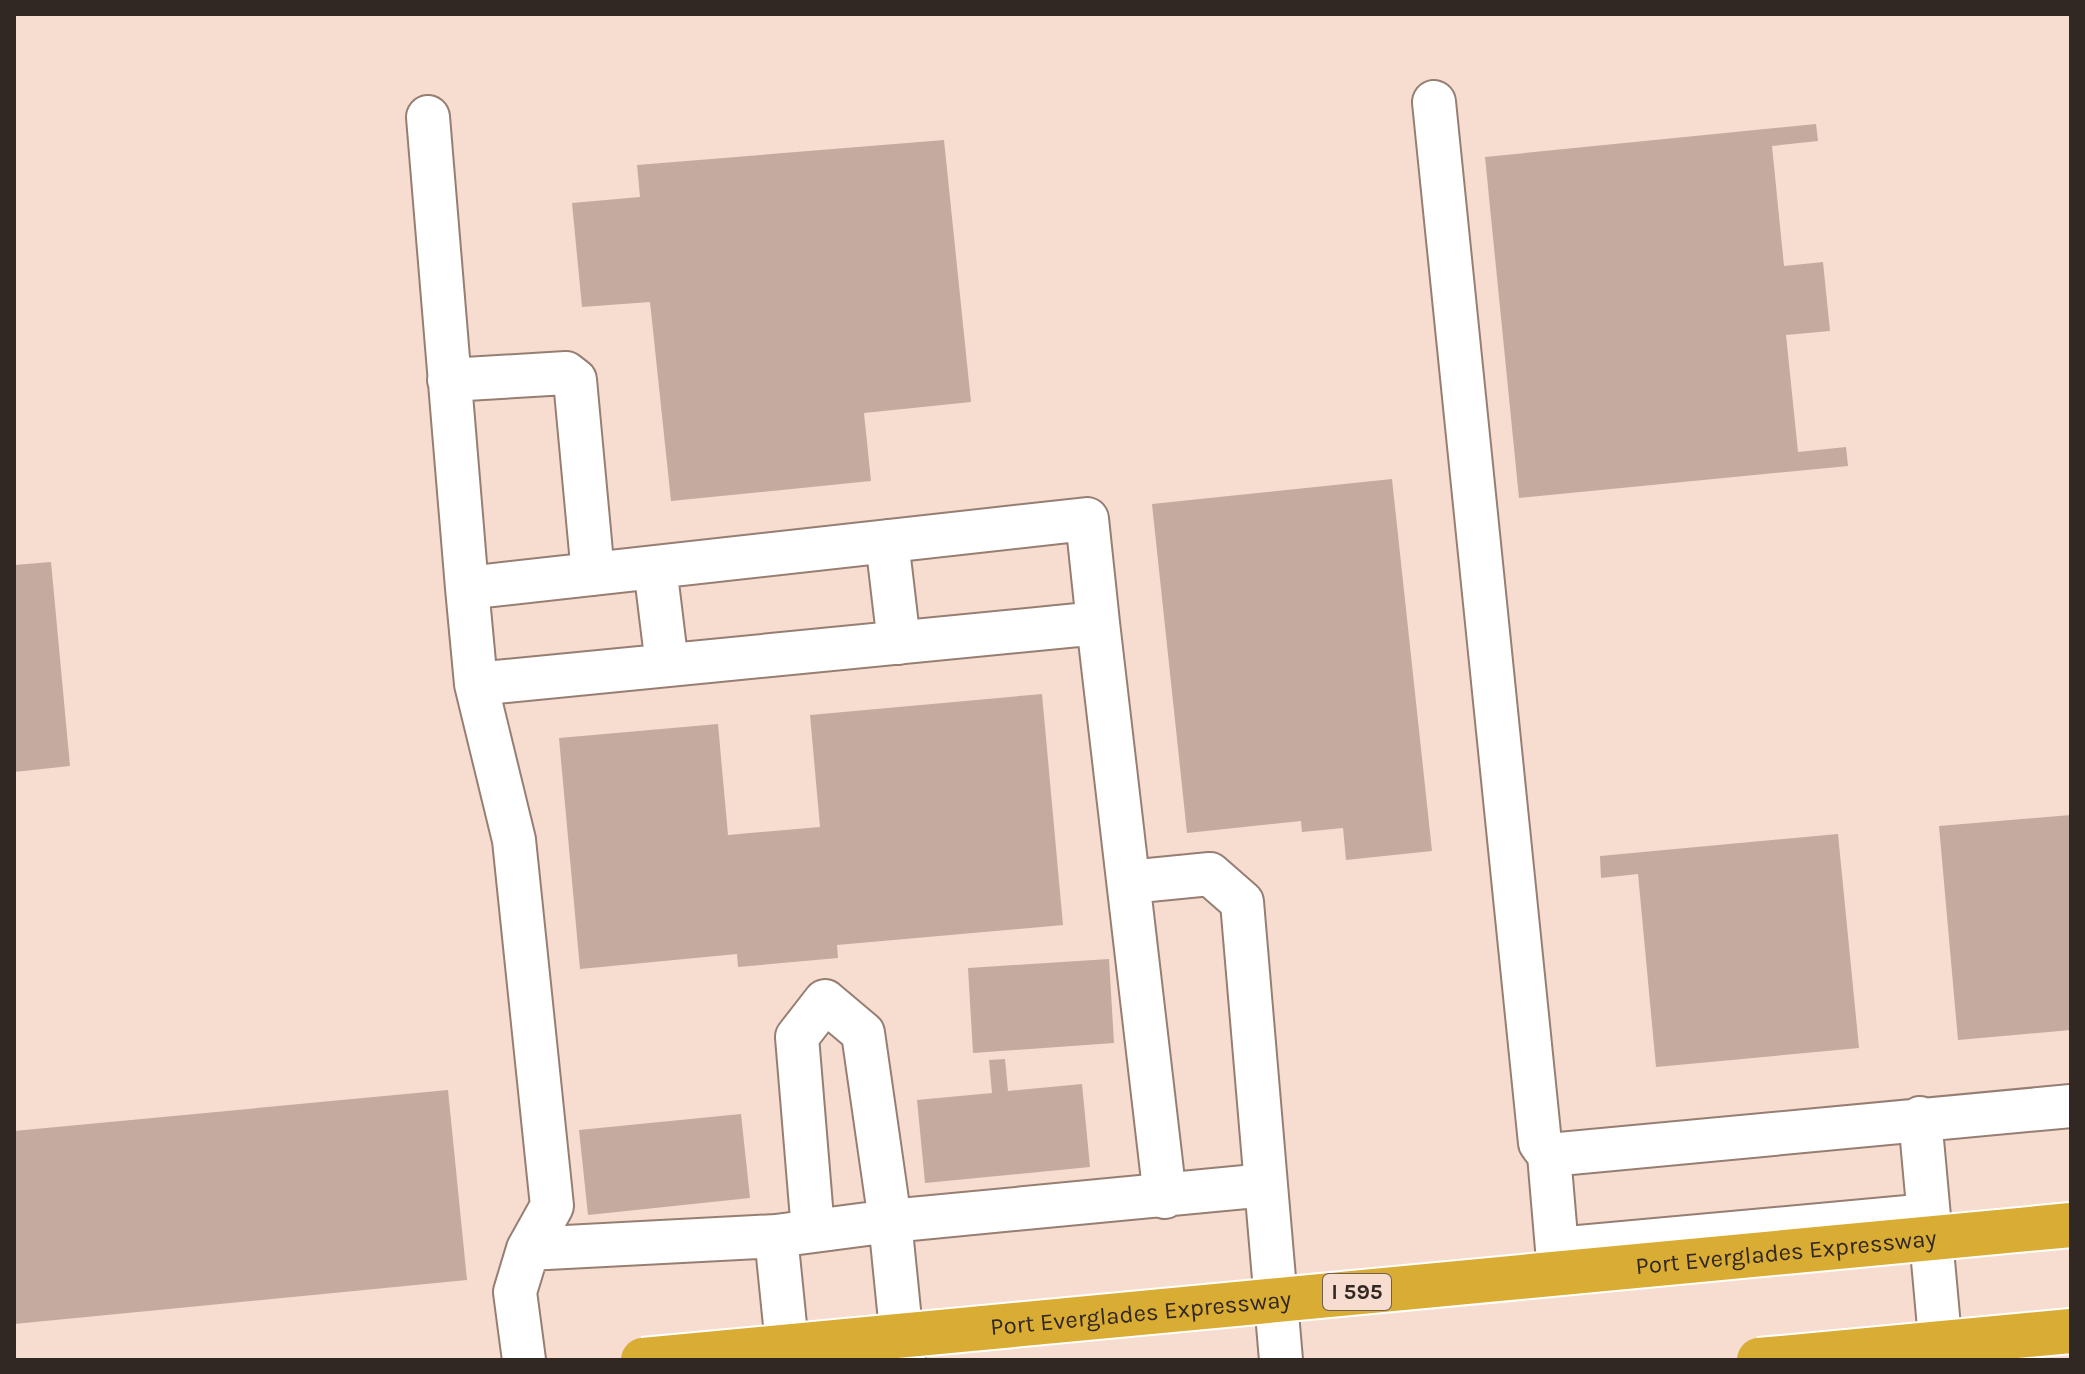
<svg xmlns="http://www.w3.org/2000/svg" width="2085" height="1374" font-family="Karla,sans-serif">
	<rect width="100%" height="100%" fill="#f7dcd0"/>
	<!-- building -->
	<path fill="#c5ab9f" d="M 1816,124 L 1818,141 L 1772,146 L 1784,266 L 1823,262 L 1830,331 L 1786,335 L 1798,452 L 1846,447 L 1848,466 L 1519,498 L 1485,157 Z
		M 944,140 L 971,402 L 864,413 L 871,481 L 671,501 L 650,302 L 582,307 L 572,203 L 640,197 L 637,165 Z
		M 1392,479 L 1432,851 L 1346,860 L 1343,828 L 1302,832 L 1301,821 L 1187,833 L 1152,504 Z
		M 51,562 L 70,766 L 14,772 L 14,565 Z
		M 1042,694 L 1063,925 L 837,945 L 838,958 L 738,967 L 737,954 L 580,969 L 559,738 L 718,724 L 728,835 L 820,827 L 810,715 Z
		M 2071,815 L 2071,1030 L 1958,1040 L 1939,826 Z
		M 1838,834 L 1859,1048 L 1656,1067 L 1638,874 L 1601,878 L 1600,856 Z
		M 1109,959 L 1114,1043 L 973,1053 L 968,968 Z
		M 1005,1059 L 1008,1091 L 1082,1084 L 1090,1167 L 925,1183 L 917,1100 L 992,1093 L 989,1060 Z
		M 448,1090 L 467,1280 L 14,1324 L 14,1131 Z
		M 741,1114 L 750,1198 L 588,1215 L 579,1130 Z"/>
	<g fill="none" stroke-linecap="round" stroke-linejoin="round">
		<defs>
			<path id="minor" d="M 1434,102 L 1540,1143 L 1549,1155 L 1557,1249 L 1929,1215
				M 428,117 L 467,588
				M 449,380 L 566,373 L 575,380 L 593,574
				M 887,541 L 899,643
				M 655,567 L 667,665
				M 476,684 L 467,588 L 1087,519 L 1098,623
				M 1129,882 L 1210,874 L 1242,902 L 1266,1185
				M 1920,1118 L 1942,1360
				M 1549,1155 L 2071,1106
				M 1165,1197 L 1098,623 L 476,684 L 514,840 L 552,1206 L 528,1249 L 776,1236 L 890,1221 L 1266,1185 L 1281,1360
				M 813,1231 L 797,1037 L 825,1001 L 863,1033 L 890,1221 L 904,1360
				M 776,1236 L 785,1325
				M 524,1360 L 515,1292 L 528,1249"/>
		</defs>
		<!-- minor casing -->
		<use href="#minor" stroke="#967e72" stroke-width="46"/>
		<!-- minor -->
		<use href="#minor" stroke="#fff" stroke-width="42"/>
		<defs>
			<g id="highway-bridge">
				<path id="s1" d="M 643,1360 L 2071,1225"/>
				<path d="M 1759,1360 L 2071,1331"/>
			</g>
		</defs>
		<!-- highway-bridge casing -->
		<use href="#highway-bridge" stroke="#fff" stroke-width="48" stroke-linecap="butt"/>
		<!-- highway-bridge -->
		<use href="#highway-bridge" stroke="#d9ac33" stroke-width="44"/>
	</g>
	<g text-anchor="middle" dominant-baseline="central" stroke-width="8" stroke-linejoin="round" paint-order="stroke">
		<!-- shield labels -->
		<rect fill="#f7dcd0" stroke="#6d5e57" stroke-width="2" x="1323" y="1274" width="68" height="36" rx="6"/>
		<g font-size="22" font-weight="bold" fill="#322823">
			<text x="1357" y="1292">I 595</text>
		</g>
		<!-- street labels -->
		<g font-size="24" fill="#322823" stroke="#f7dcd0">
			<text stroke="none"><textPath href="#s1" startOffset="1148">Port Everglades Expressway</textPath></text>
			<text stroke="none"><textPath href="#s1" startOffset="500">Port Everglades Expressway</textPath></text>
		</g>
	</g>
	<!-- border -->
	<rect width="2085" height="1374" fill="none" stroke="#322823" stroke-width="32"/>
</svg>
